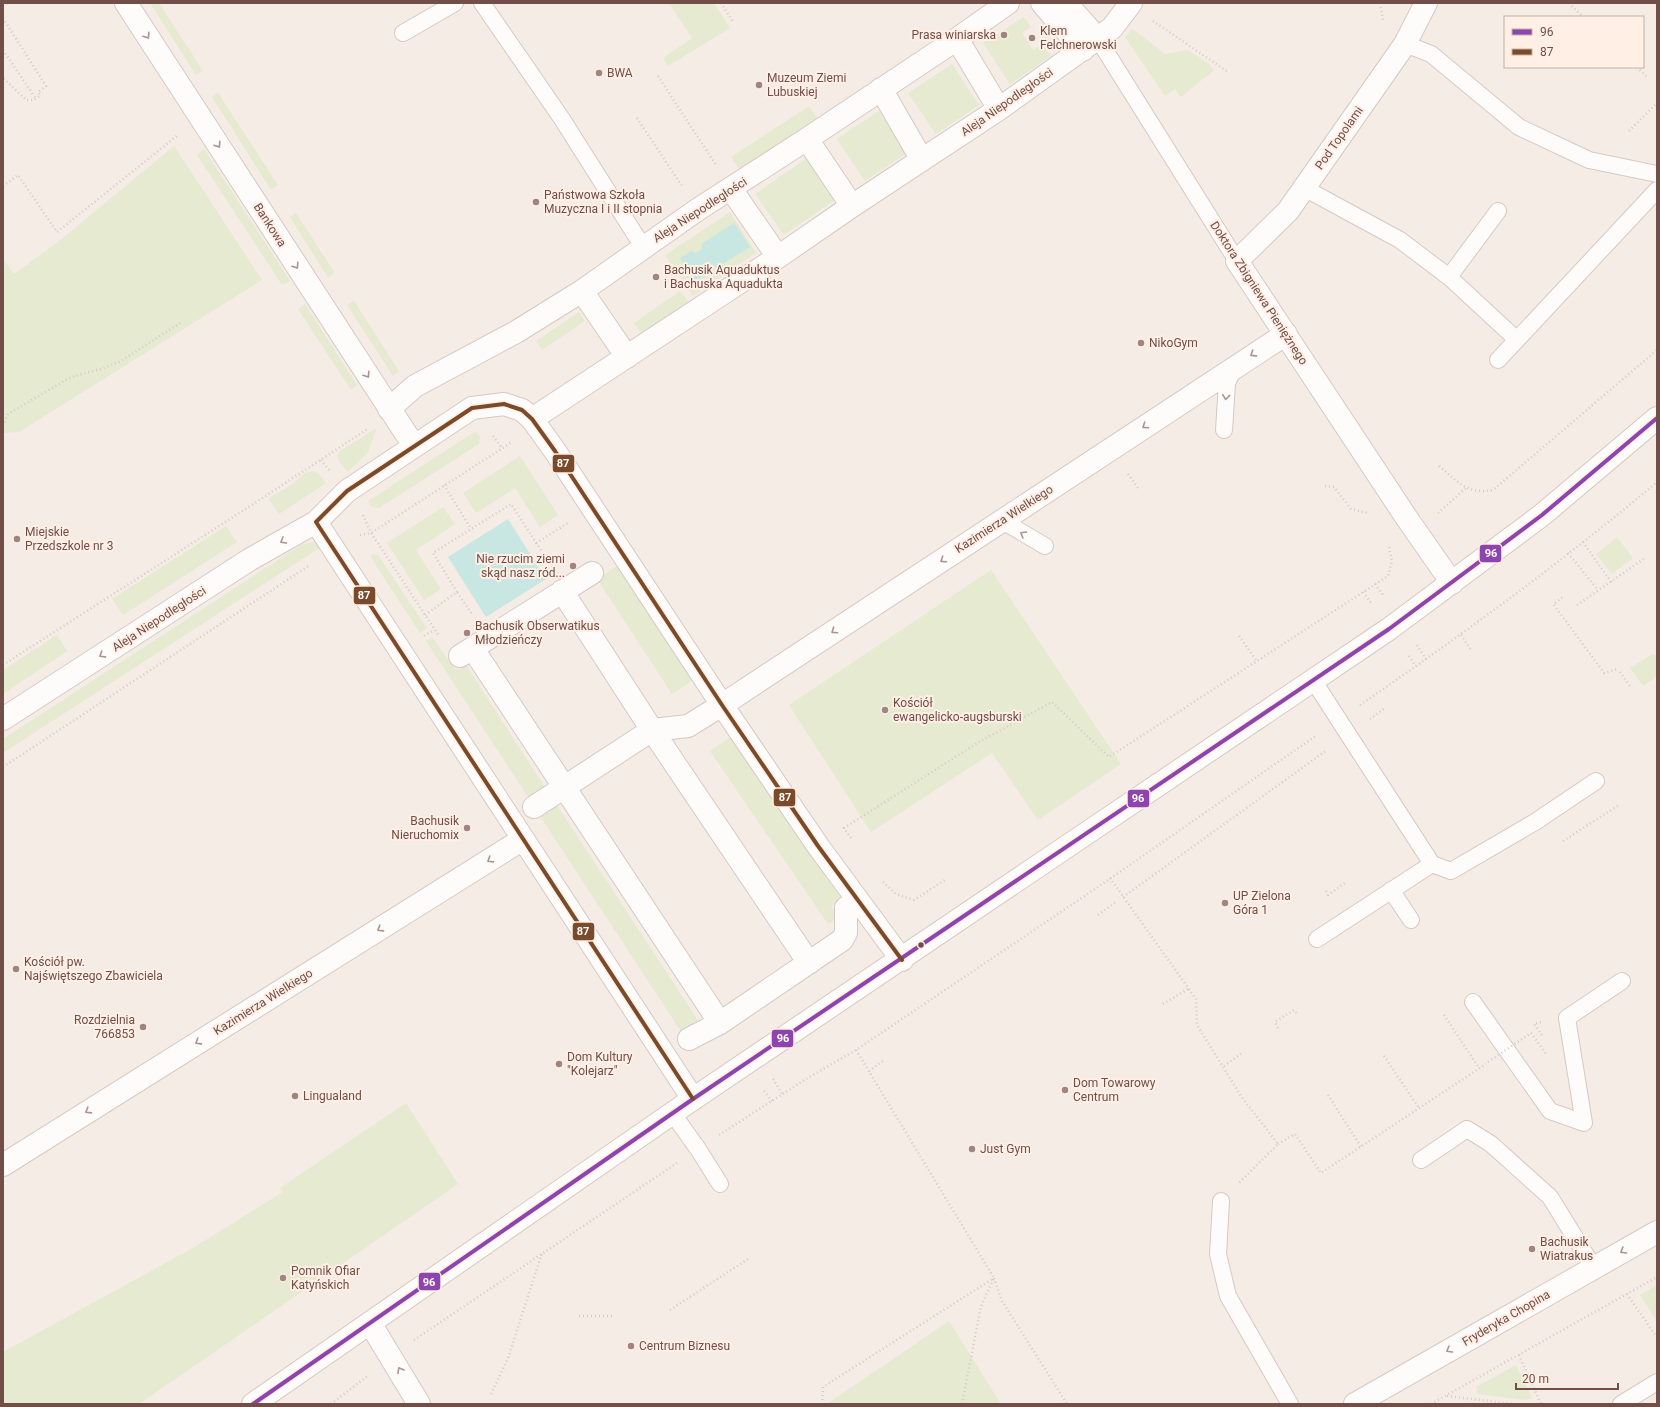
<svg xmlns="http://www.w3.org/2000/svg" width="1660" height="1407" font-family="Roboto,sans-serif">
	<rect width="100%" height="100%" fill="#f5ece5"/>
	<!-- green -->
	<path fill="#e5ead0" d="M 150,3 L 159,3 L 203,71 L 196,75 Z
		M 669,3 L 714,3 L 730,28 L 668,66 L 663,58 L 692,38 Z
		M 1024,17 L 1031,27 L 1022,33 L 1033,50 L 1043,44 L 1051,56 L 1010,84 L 983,43 Z
		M 1133,29 L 1165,54 L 1188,50 L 1209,64 L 1214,70 L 1181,97 L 1175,89 L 1165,96 L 1125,37 Z
		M 952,64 L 979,105 L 936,134 L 908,93 Z
		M 218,93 L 278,185 L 271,190 L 212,97 Z
		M 809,106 L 817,118 L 740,170 L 731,157 Z
		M 879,111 L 907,153 L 865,181 L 837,139 Z
		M 174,146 L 262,280 L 19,432 L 3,433 L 3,259 L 14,274 L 58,242 Z
		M 204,149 L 290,281 L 282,285 L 197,155 Z
		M 807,158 L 836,199 L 784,235 L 755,194 Z
		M 730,212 L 756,253 L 693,296 L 665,255 Z
		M 296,213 L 335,273 L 328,278 L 290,217 Z
		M 680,291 L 690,304 L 644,337 L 634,323 Z
		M 354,301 L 399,371 L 393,376 L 347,305 Z
		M 305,304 L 357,385 L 351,390 L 298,309 Z
		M 579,312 L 585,321 L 542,350 L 536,341 Z
		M 377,428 L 368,452 L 348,472 L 339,461 L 337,456 L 340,451 Z
		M 476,431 L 480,437 L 479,444 L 379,508 L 372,507 L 368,501 Z
		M 520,456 L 558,515 L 540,527 L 515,488 L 476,513 L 463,493 Z
		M 313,471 L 319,474 L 326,483 L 279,514 L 269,499 C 276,493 284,490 291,485 C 299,479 302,472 313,471 Z
		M 443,507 L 455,524 L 416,550 L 441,589 L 424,600 L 387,543 Z
		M 226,526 L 237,542 L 123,615 L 112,599 Z
		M 1617,537 L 1633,558 L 1612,574 L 1596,554 Z
		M 316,541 L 321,547 L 3,753 L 3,739 L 301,545 Z
		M 374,554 L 378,555 L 427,628 L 420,633 L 373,561 L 370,555 Z
		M 617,566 L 693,680 L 672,694 L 597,579 Z
		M 991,570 L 1121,764 L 1038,820 L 992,753 L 871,832 L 789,705 Z
		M 57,635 L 67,651 L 3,694 L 3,670 Z
		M 432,637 L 455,669 L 460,669 L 466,665 L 548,792 L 532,803 L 426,641 Z
		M 1653,654 L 1657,656 L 1657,676 L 1643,686 L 1630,668 Z
		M 731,737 L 841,899 L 831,906 L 839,917 L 828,924 L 710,751 Z
		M 553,799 L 699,1022 L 682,1033 L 536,810 Z
		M 406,1103 L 458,1184 L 139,1404 L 3,1404 L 3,1352 L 193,1248 L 283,1192 L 280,1188 Z
		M 1657,1285 L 1657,1321 L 1640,1295 Z
		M 949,1321 L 1001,1404 L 827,1404 Z
		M 1516,1365 L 1532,1398 L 1525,1400 L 1478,1394 L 1476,1387 Z"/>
	<!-- water -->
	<path fill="#c8e6e2" d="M 734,223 L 750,247 L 716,268 L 712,264 L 704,269 L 707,274 L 695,282 L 680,258 L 692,250 L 695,254 L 703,248 L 701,244 Z
		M 508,519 L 546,579 L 486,617 L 448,557 Z"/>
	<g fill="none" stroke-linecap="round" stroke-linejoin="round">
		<defs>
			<path id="service" d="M 482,3 L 562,119 L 643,247
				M 403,33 L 455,3
				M 1098,39 L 1237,261
				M 1405,44 L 1431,54 L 1519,127 L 1589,160 L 1657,174
				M 1304,188 L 1400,240 L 1449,277 L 1516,339
				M 1449,277 L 1498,211
				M 1498,360 L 1657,190
				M 1224,430 L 1227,383 L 1235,366
				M 1001,520 L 1045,546
				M 1313,680 L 1432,864 L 1317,939
				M 1432,864 L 1451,871 L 1535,822 L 1596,781
				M 1391,890 L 1411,920
				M 1473,1002 L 1550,1111 L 1584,1123 L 1567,1018 L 1622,981
				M 673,1114 L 698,1149 L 720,1184
				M 1421,1160 L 1467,1129 L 1491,1144 L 1550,1197 L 1594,1268
				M 1221,1201 L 1218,1254 L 1228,1296 L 1290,1404
				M 1621,1404 L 1657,1382"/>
			<path id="pedestrian" d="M 1042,3 L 1083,50
				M 1066,3 L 1098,39
				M 957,39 L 999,109
				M 881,89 L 922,160
				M 807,139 L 852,206
				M 731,189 L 778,257
				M 582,291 L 627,357
				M 389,409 L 415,386 L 516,332 L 582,291 L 697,210 L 807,139 L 957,39 L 1008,3
				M 532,419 L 778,257 L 852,206 L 999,109 L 1112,28 L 1131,3
				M 562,591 L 652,730 L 809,963
				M 473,649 L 720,1023
				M 460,656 L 592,573
				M 534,807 L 652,730 L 688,726 L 722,705
				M 689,1039 L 720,1023 L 842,940 L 846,933 L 846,908"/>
			<path id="minor" d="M 126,3 L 414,446
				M 1426,3 L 1405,44 L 1288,211 L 1237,261 L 1406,517 L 1452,583
				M 722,705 L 1286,334
				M 3,719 L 249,560 L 316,522
				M 693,1099 L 316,522 L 347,491 L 472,408 L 504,404 L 522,410 L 532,419 L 555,451 L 722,705 L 818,846 L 902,960
				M 3,1165 L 523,839
				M 370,1323 L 419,1404
				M 1355,1404 L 1657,1232"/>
			<path id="tertiary" d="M 253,1404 L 693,1099 L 1389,629 L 1542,515 L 1657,418"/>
		</defs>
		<!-- service casing -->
		<use href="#service" stroke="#d6c9c3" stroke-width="18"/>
		<!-- pedestrian casing -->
		<use href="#pedestrian" stroke="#d6c9c3" stroke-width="24"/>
		<!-- minor casing -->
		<use href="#minor" stroke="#d6c9c3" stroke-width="24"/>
		<!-- tertiary casing -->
		<use href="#tertiary" stroke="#d6c9c3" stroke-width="24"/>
		<!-- path -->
		<path stroke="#d6cbc8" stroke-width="2.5" stroke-dasharray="1 3" stroke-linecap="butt" d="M 721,3 L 734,23
			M 1380,3 L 1383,20
			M 1569,3 L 1583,17
			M 3,6 L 8,3
			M 3,18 L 46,86 L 38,92 L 40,96 L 34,100 L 26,100 L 4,79 L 3,80
			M 1153,21 L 1228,72
			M 3,50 L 36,99
			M 1637,67 L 1646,76
			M 658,76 L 716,165
			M 637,118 L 682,186
			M 1629,131 L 1657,103
			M 3,186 L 18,175 L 57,232 L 178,135
			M 3,426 L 8,414 L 71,377 L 101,369 L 121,361 L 180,323
			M 493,436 L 502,448
			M 321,460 L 329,470
			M 1439,466 C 1458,481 1466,495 1493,490 L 1657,350
			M 1128,474 L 1138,488
			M 444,485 L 471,529
			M 1325,486 L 1334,487 L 1351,509 L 1367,513
			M 1438,513 L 1466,488
			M 363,515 L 371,533 L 439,636
			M 360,535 L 371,533 L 512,442
			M 1583,542 L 1611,582
			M 536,543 L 568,523
			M 1568,553 L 1598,590
			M 1375,584 L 1384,596
			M 457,592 L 433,553 L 511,504 L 550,564
			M 1363,592 L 1372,604
			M 1555,603 L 1563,597
			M 1554,605 L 1604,673 L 1618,669
			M 1577,605 L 1645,558
			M 425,615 L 457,592 L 472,614
			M 1461,635 L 1471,650
			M 424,636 L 434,630
			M 1239,636 L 1256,660
			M 1417,645 L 1426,659
			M 1409,656 L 1416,666
			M 3,665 L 258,501 L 369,428
			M 1620,672 L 1630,686
			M 1360,705 C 1462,635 1562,562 1657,482
			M 1370,719 L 1385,708
			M 3,767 L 310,565
			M 851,838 L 844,828 L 979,742 L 1052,702 L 1109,757 L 1388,576 L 1392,561 L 1389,547
			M 1563,841 L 1619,805
			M 1110,878 L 1196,999 L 1197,1025 L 1241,1096 L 1278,1144 L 1239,1183
			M 883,882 L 896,894 L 914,900 L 945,880
			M 1326,891 L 1328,895 L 1345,883
			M 1123,897 L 1327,750
			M 1098,915 L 1117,901
			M 1163,1004 L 1188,989
			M 1444,1015 L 1479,1068
			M 1541,1022 L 1534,1024 L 1542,1035
			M 1278,1028 L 1275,1022 L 1294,1010 L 1298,1015
			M 1531,1033 L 1546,1054
			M 856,1050 L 994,1278 L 981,1306 L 962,1404
			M 1384,1056 L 1419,1108
			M 1224,1066 L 1242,1053
			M 869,1071 L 883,1061
			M 773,1079 L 782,1094
			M 764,1091 L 772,1101
			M 1328,1095 L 1361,1147
			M 719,1135 L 806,1079 L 856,1050 L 1098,887 L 1317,735
			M 1278,1144 L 1295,1134 L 1321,1173 L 1486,1064
			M 1627,1294 L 1656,1336
			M 670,1310 L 748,1259
			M 579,1316 L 613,1316
			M 414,1340 L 677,1163
			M 1519,1355 L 1541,1404
			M 491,1394 L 508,1358 L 542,1253
			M 1447,1396 L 1514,1404
			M 331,1404 L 369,1375
			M 822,1404 L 823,1387 L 994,1278 L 1002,1301 L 1067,1404
			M 1431,1404 L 1657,1277"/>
		<!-- service -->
		<use href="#service" stroke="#fefcfb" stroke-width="16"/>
		<!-- pedestrian -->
		<use href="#pedestrian" stroke="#fefcfb" stroke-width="22"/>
		<!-- minor -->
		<use href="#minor" stroke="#fefcfb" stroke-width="22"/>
		<!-- tertiary -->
		<use href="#tertiary" stroke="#fefcfb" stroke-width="22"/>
		<!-- path-bridge -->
		<path stroke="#d6cbc8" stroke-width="2.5" stroke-dasharray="1 3" stroke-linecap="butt" d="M 1488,1062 L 1531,1033"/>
		<defs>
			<path id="bus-1" d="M 253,1404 L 693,1099 L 1389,629 L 1542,515 L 1657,418"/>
			<path id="bus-2" d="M 693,1099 L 316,522 L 347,491 L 472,408 L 504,404 L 522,410 L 532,419 L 555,451 L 722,705 L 818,846 L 902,960"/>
		</defs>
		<!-- bus-1 casing -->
		<use href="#bus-1" stroke="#ffefe5" stroke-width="7"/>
		<!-- bus-2 casing -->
		<use href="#bus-2" stroke="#ffefe5" stroke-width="7"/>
		<!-- bus-1 -->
		<use href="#bus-1" stroke="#8e44ad" stroke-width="4"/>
		<!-- bus-2 -->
		<use href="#bus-2" stroke="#7a4b2a" stroke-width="4"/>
	</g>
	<!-- one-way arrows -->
	<defs><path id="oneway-chevron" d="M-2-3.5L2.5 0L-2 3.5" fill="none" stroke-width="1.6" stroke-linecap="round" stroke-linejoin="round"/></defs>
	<g stroke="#a99490">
		<use href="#oneway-chevron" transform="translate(147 36) rotate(57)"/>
		<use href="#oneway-chevron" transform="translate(218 145) rotate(57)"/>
		<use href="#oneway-chevron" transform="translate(296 266) rotate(57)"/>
		<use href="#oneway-chevron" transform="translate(1253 354) rotate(147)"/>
		<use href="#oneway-chevron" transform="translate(367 375) rotate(57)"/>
		<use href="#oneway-chevron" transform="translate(1226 397) rotate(96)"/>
		<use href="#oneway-chevron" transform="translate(1145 426) rotate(146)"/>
		<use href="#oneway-chevron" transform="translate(1023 534) rotate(-149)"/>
		<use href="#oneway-chevron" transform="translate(283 541) rotate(150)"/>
		<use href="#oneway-chevron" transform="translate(943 560) rotate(146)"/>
		<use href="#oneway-chevron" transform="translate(834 631) rotate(146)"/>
		<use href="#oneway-chevron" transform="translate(102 655) rotate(148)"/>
		<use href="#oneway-chevron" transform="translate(490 860) rotate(148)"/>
		<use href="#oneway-chevron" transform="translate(380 929) rotate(148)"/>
		<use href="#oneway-chevron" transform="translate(198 1042) rotate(148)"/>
		<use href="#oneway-chevron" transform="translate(88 1111) rotate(148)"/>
		<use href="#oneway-chevron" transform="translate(1623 1251) rotate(150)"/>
		<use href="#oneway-chevron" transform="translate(1449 1350) rotate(150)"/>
		<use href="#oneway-chevron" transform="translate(400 1370) rotate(-120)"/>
	</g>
	<!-- markers -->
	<g fill="#9f857f" stroke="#ffefe5" stroke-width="1.5">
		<circle cx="1004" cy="35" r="4"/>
		<circle cx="1032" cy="38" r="4"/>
		<circle cx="599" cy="73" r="4"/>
		<circle cx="759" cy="85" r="4"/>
		<circle cx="536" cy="202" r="4"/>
		<circle cx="656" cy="277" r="4"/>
		<circle cx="1141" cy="343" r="4"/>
		<circle cx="17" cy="539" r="4"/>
		<circle cx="573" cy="566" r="4"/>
		<circle cx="467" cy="633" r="4"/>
		<circle cx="885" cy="710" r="4"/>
		<circle cx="467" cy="828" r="4"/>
		<circle cx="1225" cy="903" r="4"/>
		<circle cx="16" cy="969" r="4"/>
		<circle cx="143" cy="1027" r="4"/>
		<circle cx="559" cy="1064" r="4"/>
		<circle cx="1065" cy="1090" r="4"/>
		<circle cx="295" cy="1096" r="4"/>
		<circle cx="972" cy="1149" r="4"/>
		<circle cx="1532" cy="1249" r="4"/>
		<circle cx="283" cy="1278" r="4"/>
		<circle cx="631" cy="1346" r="4"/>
	</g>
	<circle fill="#714e48" stroke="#ffefe5" stroke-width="1.5" cx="921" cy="945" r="3.5"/>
	<g text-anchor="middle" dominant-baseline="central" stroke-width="4" stroke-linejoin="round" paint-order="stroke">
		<!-- poi labels -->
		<g font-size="12" fill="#714e48" stroke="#ffefe5" text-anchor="start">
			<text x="1040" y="31">Klem<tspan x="1040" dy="14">Felchnerowski</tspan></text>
			<text x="996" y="35" text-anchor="end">Prasa winiarska</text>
			<text x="607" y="73">BWA</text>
			<text x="767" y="78">Muzeum Ziemi<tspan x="767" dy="14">Lubuskiej</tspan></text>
			<text x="544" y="195">Państwowa Szkoła<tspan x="544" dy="14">Muzyczna I i II stopnia</tspan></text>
			<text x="664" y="270">Bachusik Aquaduktus<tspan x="664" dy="14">i Bachuska Aquadukta</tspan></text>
			<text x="1149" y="343">NikoGym</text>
			<text x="25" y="532">Miejskie<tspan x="25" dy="14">Przedszkole nr 3</tspan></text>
			<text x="565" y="559" text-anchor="end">Nie rzucim ziemi<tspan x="565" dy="14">skąd nasz ród...</tspan></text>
			<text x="475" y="626">Bachusik Obserwatikus<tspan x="475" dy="14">Młodzieńczy</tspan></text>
			<text x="893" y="703">Kościół<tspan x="893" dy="14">ewangelicko-augsburski</tspan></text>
			<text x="459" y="821" text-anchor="end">Bachusik<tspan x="459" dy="14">Nieruchomix</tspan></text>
			<text x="1233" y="896">UP Zielona<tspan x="1233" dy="14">Góra 1</tspan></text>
			<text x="24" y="962">Kościół pw.<tspan x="24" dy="14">Najświętszego Zbawiciela</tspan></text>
			<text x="135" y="1020" text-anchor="end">Rozdzielnia<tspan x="135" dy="14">766853</tspan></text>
			<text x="567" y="1057">Dom Kultury<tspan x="567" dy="14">"Kolejarz"</tspan></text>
			<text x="1073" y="1083">Dom Towarowy<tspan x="1073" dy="14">Centrum</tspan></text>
			<text x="303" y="1096">Lingualand</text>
			<text x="980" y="1149">Just Gym</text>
			<text x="1540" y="1242">Bachusik<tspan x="1540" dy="14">Wiatrakus</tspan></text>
			<text x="291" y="1271">Pomnik Ofiar<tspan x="291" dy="14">Katyńskich</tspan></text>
			<text x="639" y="1346">Centrum Biznesu</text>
		</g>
		<!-- street labels -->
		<g font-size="12" fill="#714e48" stroke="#ffefe5">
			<text transform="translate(1007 102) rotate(-35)">Aleja Niepodległości</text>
			<text transform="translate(1339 138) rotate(-55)">Pod Topolami</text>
			<text transform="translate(700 210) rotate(-33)">Aleja Niepodległości</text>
			<text transform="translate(270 225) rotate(57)">Bankowa</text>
			<text transform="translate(1259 293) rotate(57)">Doktora Zbigniewa Pieniężnego</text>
			<text transform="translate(1004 519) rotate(-33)">Kazimierza Wielkiego</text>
			<text transform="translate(159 619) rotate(-33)">Aleja Niepodległości</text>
			<text transform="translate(263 1002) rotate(-32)">Kazimierza Wielkiego</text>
			<text transform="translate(1506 1318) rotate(-30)">Fryderyka Chopina</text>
		</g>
	</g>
	<g stroke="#ffefe5" stroke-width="1.5">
		<rect x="552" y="454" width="23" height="19" rx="4" fill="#7a4b2a"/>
		<rect x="1479" y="544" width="23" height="19" rx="4" fill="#8e44ad"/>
		<rect x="353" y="586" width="23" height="19" rx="4" fill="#7a4b2a"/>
		<rect x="773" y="788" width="23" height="19" rx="4" fill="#7a4b2a"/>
		<rect x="1127" y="789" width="23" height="19" rx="4" fill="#8e44ad"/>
		<rect x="572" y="922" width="23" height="19" rx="4" fill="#7a4b2a"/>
		<rect x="771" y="1029" width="23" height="19" rx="4" fill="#8e44ad"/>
		<rect x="418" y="1272" width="23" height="19" rx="4" fill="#8e44ad"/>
	</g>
	<g font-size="11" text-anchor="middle" font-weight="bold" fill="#fff">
		<text x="563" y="467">87</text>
		<text x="1491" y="557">96</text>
		<text x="364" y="599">87</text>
		<text x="785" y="801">87</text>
		<text x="1138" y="802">96</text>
		<text x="583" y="935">87</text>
		<text x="783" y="1042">96</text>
		<text x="429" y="1286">96</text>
	</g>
	<!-- border -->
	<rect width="1660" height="1407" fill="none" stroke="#714e48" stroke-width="8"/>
	<!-- legend -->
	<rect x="1504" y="16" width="140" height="52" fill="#ffefe5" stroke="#c6afa6"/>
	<rect x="1512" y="29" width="20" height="6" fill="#8e44ad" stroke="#c6afa6"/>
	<text x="1540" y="36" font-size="12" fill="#714e48">96</text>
	<rect x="1512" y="49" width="20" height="6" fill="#7a4b2a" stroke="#c6afa6"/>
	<text x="1540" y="56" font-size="12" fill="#714e48">87</text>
	<!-- scale -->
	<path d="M1516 1383v6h102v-6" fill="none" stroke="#714e48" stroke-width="2"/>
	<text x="1522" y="1383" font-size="12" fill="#714e48" stroke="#ffefe5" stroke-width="3" paint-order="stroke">20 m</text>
</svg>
